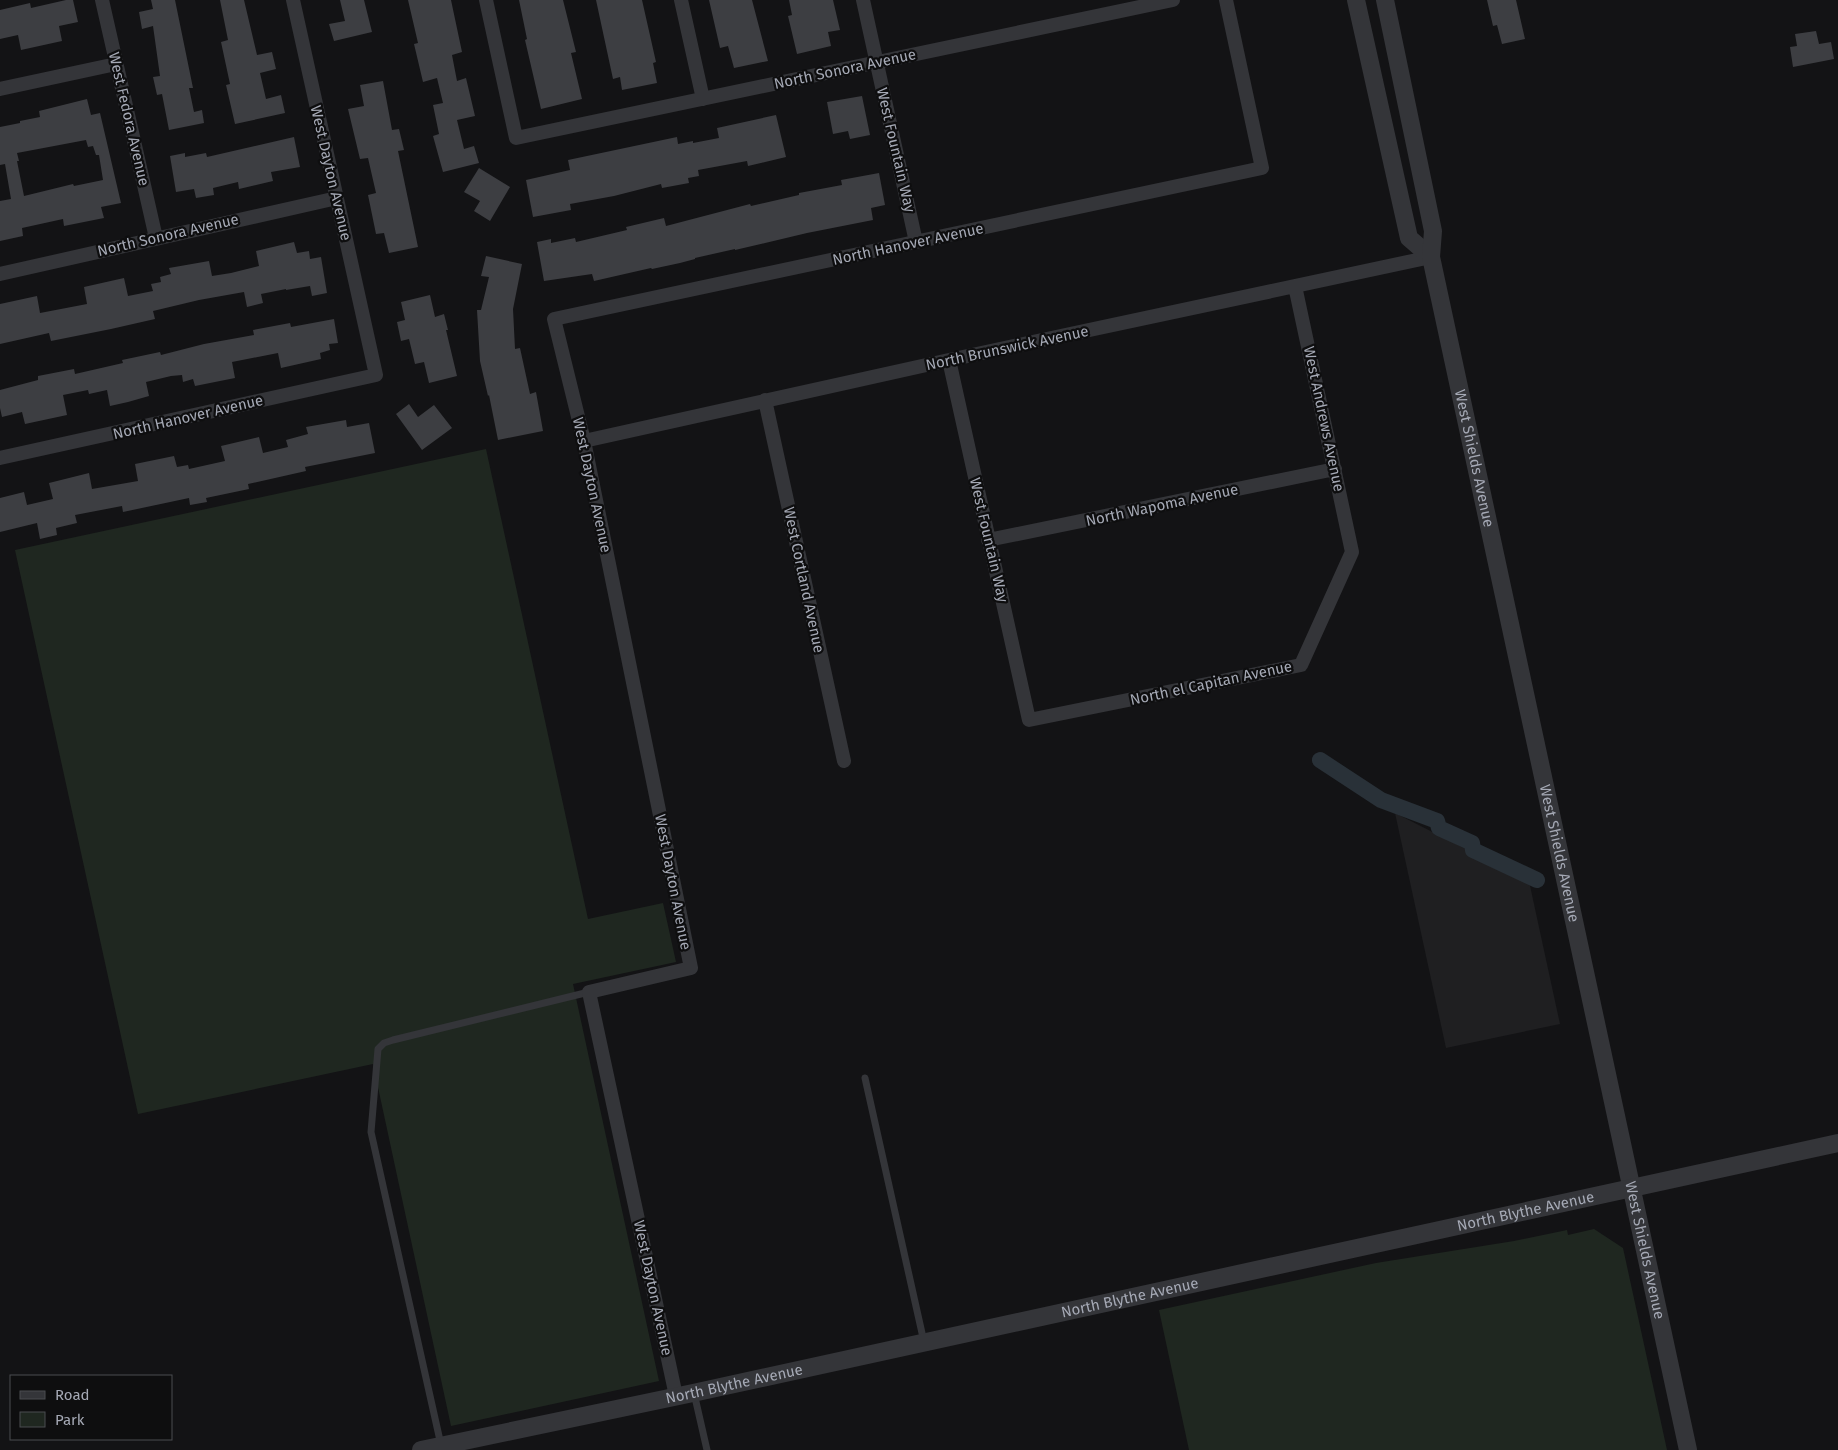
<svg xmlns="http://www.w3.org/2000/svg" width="1838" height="1450" font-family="'Fira Sans',sans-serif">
	<rect width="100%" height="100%" fill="#131315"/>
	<!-- built -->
	<path fill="#1f1f21" d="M 1395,813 L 1529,881 L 1560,1024 L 1446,1048 Z"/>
	<!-- green -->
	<path fill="#1f2720" d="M 486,449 L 588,919 L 663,903 L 676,962 L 573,984 L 659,1381 L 451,1426 L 373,1064 L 138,1114 L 15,550 Z
		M 1594,1229 L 1623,1248 L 1667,1450 L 1189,1450 L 1159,1310 L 1376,1263 L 1514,1241 L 1567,1230 L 1568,1235 Z"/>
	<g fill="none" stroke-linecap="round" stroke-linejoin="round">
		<!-- canal -->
		<path stroke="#293138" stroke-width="16" d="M 1320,760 L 1381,800 L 1437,821 L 1439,828 L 1472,843 L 1473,850 L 1537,880"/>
	</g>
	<!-- building -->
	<path fill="#3d3e42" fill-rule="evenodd" d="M 66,0 L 73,0 L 78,22 L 59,26 L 62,41 L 21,50 L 18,35 L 0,39 L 0,10 L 30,3 L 31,8 Z
		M 151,0 L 175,0 L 193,88 L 189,88 L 194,112 L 202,110 L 204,123 L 169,130 L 162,94 L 157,95 L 153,77 L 160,76 L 153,26 L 142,29 L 139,12 L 153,9 Z
		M 220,0 L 244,0 L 257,55 L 272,52 L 276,69 L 260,73 L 266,99 L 281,95 L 285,113 L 235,124 L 226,85 L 230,84 L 221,42 L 228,40 Z
		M 340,0 L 364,0 L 372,32 L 334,41 L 329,24 L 345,21 Z
		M 408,0 L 451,0 L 462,52 L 452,55 L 457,81 L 466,78 L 475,116 L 457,120 L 464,149 L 474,146 L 479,163 L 443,172 L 433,136 L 439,134 L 433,105 L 443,103 L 437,78 L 423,82 L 414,44 L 418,43 Z
		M 519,0 L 563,0 L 576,52 L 571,53 L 582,99 L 541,109 L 525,40 L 527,39 Z
		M 596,0 L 642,0 L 656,62 L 653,63 L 657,83 L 622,90 L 620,77 L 613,79 Z
		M 709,0 L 752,0 L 768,61 L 734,68 L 728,46 L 720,48 Z
		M 789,0 L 833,0 L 840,30 L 828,32 L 831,46 L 797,54 L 788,16 L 792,15 Z
		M 1487,0 L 1516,0 L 1525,39 L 1502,44 L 1497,25 L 1493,26 Z
		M 1816,31 L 1819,44 L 1831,42 L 1834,59 L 1793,67 L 1790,47 L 1797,46 L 1795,34 Z
		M 383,81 L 392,130 L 399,129 L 404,150 L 398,151 L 418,247 L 389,253 L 384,233 L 376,234 L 368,195 L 376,193 L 368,158 L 360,159 L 348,109 L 364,106 L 360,85 Z
		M 862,96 L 870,135 L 850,139 L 848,131 L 833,134 L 827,102 Z
		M 87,99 L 91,115 L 100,113 L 121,203 L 101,207 L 104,218 L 64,226 L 63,219 L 22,228 L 23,236 L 0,241 L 0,201 L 11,199 L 5,164 L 0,165 L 0,127 L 20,123 L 20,121 L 40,117 L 39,111 ZM 86,140 L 88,147 L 93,146 L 96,155 L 99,155 L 103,180 L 74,186 L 73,184 L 24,196 L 17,161 L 19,161 L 17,153 Z
		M 776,115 L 786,157 L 748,166 L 747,161 L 698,170 L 699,176 L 688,178 L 689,183 L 662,188 L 661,184 L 614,196 L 570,204 L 571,210 L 533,217 L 526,180 L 570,170 L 568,160 L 677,137 L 678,144 L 693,141 L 693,143 L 719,138 L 717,128 Z
		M 294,137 L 300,167 L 271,172 L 273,181 L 239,189 L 238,182 L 213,188 L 214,195 L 196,198 L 194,189 L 176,192 L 170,156 L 185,153 L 185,157 L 206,153 L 207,157 Z
		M 479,168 L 510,187 L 490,221 L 474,211 L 480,201 L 464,192 Z
		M 879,173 L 885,205 L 871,208 L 873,220 L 807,233 L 735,250 L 735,249 L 695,258 L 695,259 L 680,263 L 652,269 L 651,268 L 594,281 L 592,274 L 544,281 L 537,242 L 551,239 L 551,243 L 575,238 L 576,242 L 627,230 L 626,227 L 664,218 L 666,226 L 750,204 L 751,206 L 799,195 L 799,193 L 842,185 L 841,180 Z
		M 294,242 L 297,253 L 309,251 L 310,259 L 321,257 L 327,293 L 312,296 L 310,286 L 286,290 L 286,289 L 261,294 L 263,303 L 247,307 L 244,292 L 199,300 L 153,311 L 155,319 L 111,329 L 51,341 L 49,333 L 0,344 L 0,304 L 37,296 L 40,313 L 87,304 L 84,287 L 124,278 L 128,296 L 153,291 L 151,284 L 161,282 L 160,277 L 171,274 L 169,268 L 209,261 L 212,276 L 231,273 L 259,266 L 256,251 Z
		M 486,256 L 522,264 L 513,309 L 515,349 L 520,348 L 530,394 L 536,392 L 543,431 L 498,440 L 489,395 L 488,396 L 480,361 L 477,310 L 481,310 L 489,277 L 481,276 Z
		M 430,295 L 435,317 L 444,314 L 448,330 L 446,330 L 457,376 L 429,383 L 424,362 L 415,364 L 409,339 L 401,341 L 397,322 L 405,320 L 401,302 Z
		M 334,319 L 338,343 L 329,344 L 330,350 L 320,353 L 321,359 L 281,368 L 278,353 L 232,362 L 235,378 L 195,386 L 193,379 L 183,382 L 182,375 L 171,376 L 146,382 L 149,396 L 128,402 L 110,406 L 107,390 L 89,394 L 88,390 L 63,395 L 67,415 L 25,424 L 22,412 L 2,417 L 0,408 L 0,390 L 38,380 L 38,376 L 74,369 L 75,374 L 123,363 L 122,360 L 160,352 L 161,355 L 204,344 L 254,335 L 253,330 L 290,323 L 291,327 Z
		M 409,404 L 418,417 L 434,405 L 452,428 L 422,450 L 396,414 Z
		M 346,420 L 347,427 L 369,423 L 375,453 L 305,467 L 306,471 L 248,484 L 249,489 L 206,498 L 207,502 L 190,505 L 189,498 L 123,512 L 122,506 L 75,515 L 77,523 L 56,528 L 57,535 L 40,539 L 37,523 L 0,532 L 0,498 L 24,492 L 27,505 L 53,499 L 49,483 L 89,473 L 92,489 L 138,481 L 135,464 L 174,456 L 177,467 L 188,465 L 189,469 L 225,461 L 221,446 L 259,437 L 263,453 L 288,447 L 286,440 L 308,434 L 306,427 Z"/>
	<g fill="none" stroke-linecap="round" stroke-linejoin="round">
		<!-- service -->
		<path stroke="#343539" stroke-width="7" d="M 865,1078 L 924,1342
			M 694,1393 L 707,1450
			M 441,1445 L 371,1132 L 378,1049 L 384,1043 L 393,1040 L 589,992"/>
		<!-- minor -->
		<path stroke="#343539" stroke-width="14" d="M 102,0 L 156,238
			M 486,0 L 516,138 L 1173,0
			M 681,0 L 703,99
			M 863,0 L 916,242
			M 0,89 L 116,64
			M 0,274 L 337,198
			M 949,360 L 1029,720 L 1301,665 L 1352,552 L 1295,286
			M 765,400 L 844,761
			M 584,441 L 949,360 L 1431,257
			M 0,458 L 376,375 L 293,0
			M 988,540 L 1335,469
			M 676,1396 L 589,992 L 691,968 L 584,441 L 554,319 L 1262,168 L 1226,0"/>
		<!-- tertiary -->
		<g stroke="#343539" stroke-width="18">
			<path d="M 1356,0 L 1409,238 L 1431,257"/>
			<path id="s1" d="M 1385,0 L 1433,231 L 1431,257 L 1688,1450"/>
			<path id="s2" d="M 421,1450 L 693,1393 L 1838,1143"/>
		</g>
	</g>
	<g text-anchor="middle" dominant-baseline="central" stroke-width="4.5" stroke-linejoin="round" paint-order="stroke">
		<!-- street labels -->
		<g font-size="15" fill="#a5a9b5" stroke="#0e0e0f">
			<text transform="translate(845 69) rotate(-12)">North Sonora Avenue</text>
			<text transform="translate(129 119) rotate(77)">West Fedora Avenue</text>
			<text transform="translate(896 150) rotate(77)">West Fountain Way</text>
			<text transform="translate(331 173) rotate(77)">West Dayton Avenue</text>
			<text transform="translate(168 235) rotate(-13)">North Sonora Avenue</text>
			<text transform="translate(908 244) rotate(-12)">North Hanover Avenue</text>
			<text transform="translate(1007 348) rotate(-12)">North Brunswick Avenue</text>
			<text transform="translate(188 417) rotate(-13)">North Hanover Avenue</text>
			<text transform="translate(1324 419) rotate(78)">West Andrews Avenue</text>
			<text stroke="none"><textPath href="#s1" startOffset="468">West Shields Avenue</textPath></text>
			<text transform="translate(592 485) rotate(78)">West Dayton Avenue</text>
			<text transform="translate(1162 505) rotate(-12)">North Wapoma Avenue</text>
			<text transform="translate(989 540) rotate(77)">West Fountain Way</text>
			<text transform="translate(804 580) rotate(78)">West Cortland Avenue</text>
			<text transform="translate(1211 683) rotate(-12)">North el Capitan Avenue</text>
			<text stroke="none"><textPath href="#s1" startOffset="872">West Shields Avenue</textPath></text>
			<text transform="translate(673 882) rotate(79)">West Dayton Avenue</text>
			<text stroke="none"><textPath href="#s2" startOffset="1130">North Blythe Avenue</textPath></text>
			<text stroke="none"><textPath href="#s1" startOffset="1278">West Shields Avenue</textPath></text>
			<text transform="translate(653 1288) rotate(78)">West Dayton Avenue</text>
			<text stroke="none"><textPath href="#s2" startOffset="725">North Blythe Avenue</textPath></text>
			<text stroke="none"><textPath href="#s2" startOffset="320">North Blythe Avenue</textPath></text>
		</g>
	</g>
	<!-- legend -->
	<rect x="10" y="1375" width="162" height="65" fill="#0e0e0f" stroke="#4a4c51"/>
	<rect x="20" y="1391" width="25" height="8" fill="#343539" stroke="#4a4c51"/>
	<text x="55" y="1400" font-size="15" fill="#a5a9b5">Road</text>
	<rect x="20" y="1412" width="25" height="15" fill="#1f2720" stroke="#4a4c51"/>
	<text x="55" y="1425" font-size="15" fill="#a5a9b5">Park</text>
</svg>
